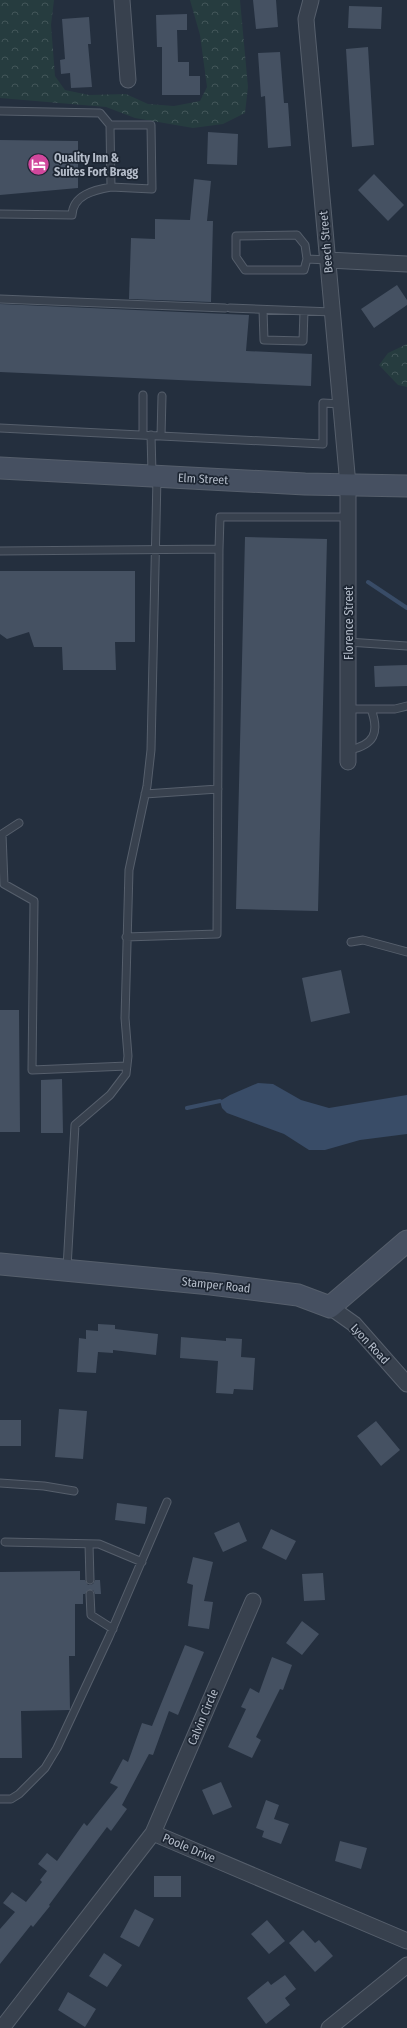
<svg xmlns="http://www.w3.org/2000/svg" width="407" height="2028" font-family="'Fira Sans Condensed',sans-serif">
	<defs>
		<pattern id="forest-crowns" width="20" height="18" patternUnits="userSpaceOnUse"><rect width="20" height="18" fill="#263c3f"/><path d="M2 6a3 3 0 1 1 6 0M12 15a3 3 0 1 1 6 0" fill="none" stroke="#435659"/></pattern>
	</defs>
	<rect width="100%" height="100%" fill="#242f3e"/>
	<!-- forest -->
	<path fill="url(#forest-crowns)" d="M 0,0 L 54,0 L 51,25 L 55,76 L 65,90 L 89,95 L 126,94 L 148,104 L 174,106 L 200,101 L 207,87 L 200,35 L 190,0 L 240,0 L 248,87 L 245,113 L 223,124 L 193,128 L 135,118 L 106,107 L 0,98 Z
		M 407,344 L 407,387 L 398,385 L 379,365 L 388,353 Z"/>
	<!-- water -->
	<path fill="#394c67" d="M 258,1083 L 273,1084 L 301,1100 L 329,1108 L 407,1095 L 407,1134 L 360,1140 L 325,1150 L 309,1150 L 284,1134 L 227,1113 L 222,1108 L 220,1101 L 230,1095 Z"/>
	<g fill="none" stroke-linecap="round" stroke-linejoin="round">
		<!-- stream -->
		<path stroke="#394c67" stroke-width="4" d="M 368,582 L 407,608
			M 187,1108 L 220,1101"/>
	</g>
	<!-- building -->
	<path fill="#455162" d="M 253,0 L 276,0 L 278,27 L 256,29 Z
		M 349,6 L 382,7 L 381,29 L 348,28 Z
		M 187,14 L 187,30 L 177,30 L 178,62 L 189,62 L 189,76 L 200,76 L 200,95 L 162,95 L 162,47 L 157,47 L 156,15 Z
		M 89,17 L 91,44 L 88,44 L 92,87 L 71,88 L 70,73 L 61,74 L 60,60 L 65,59 L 62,19 Z
		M 368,47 L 374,145 L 352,147 L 346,49 Z
		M 280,52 L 284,103 L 288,103 L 291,146 L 268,148 L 265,96 L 261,97 L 258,53 Z
		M 208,132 L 238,134 L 237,165 L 207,164 Z
		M 0,140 L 78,141 L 78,188 L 0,195 Z
		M 374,174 L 404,205 L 388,221 L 358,190 Z
		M 194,179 L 211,181 L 207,221 L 213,221 L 211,302 L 129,299 L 131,238 L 155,239 L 155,219 L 190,220 Z
		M 397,285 L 407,300 L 407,305 L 374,328 L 361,309 Z
		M 0,304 L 249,315 L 246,351 L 312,354 L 311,386 L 0,372 Z
		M 245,537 L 327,539 L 318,911 L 236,909 Z
		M 0,571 L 135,571 L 135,642 L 115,642 L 116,670 L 63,670 L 62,647 L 34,647 L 29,632 L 7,639 L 0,634 Z
		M 407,665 L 407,686 L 375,687 L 374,666 Z
		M 341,970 L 350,1013 L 311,1022 L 302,978 Z
		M 0,1010 L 19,1010 L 20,1132 L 0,1132 Z
		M 62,1079 L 63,1133 L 41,1133 L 41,1080 Z
		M 98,1324 L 115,1325 L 115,1329 L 158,1334 L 156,1355 L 113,1350 L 113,1353 L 98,1352 L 96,1373 L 77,1372 L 79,1338 L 86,1339 L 86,1330 L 98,1331 Z
		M 181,1337 L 226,1341 L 226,1338 L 242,1339 L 241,1357 L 255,1358 L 253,1390 L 234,1389 L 233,1394 L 216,1393 L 218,1361 L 180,1358 Z
		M 59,1409 L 87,1411 L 83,1459 L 55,1457 Z
		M 0,1420 L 21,1420 L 21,1446 L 0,1446 Z
		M 376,1421 L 400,1450 L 381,1466 L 357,1436 Z
		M 117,1503 L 147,1507 L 145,1524 L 115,1520 Z
		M 239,1522 L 247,1541 L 223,1552 L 214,1533 Z
		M 271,1529 L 296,1541 L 286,1560 L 262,1548 Z
		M 193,1557 L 213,1562 L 204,1601 L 213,1602 L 209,1629 L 188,1626 L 193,1585 L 187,1583 Z
		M 80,1571 L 80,1580 L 85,1580 L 88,1585 L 93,1584 L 95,1580 L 100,1580 L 101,1594 L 95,1594 L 93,1590 L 88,1590 L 85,1594 L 83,1594 L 83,1604 L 75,1604 L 75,1656 L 69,1656 L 70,1710 L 21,1711 L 22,1758 L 0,1758 L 0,1572 Z
		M 323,1573 L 325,1600 L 304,1601 L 302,1574 Z
		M 302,1621 L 319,1634 L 302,1655 L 286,1643 Z
		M 185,1645 L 204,1652 L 178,1715 L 169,1711 L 153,1755 L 149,1754 L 122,1805 L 127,1809 L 111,1831 L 107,1827 L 49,1905 L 50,1906 L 33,1927 L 31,1925 L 0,1964 L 0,1929 L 15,1912 L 3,1903 L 12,1892 L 26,1902 L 42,1882 L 40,1880 L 47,1871 L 38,1864 L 47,1853 L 57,1861 L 84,1823 L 87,1826 L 118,1787 L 110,1783 L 123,1759 L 128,1762 L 142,1723 L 152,1726 Z
		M 272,1657 L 292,1665 L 283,1690 L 280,1689 L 256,1737 L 261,1740 L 252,1758 L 228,1747 L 246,1709 L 241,1707 L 250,1688 L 259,1693 Z
		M 221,1782 L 232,1807 L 213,1815 L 202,1790 Z
		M 266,1800 L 279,1805 L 274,1819 L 289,1824 L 281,1844 L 262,1837 L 264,1831 L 256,1828 Z
		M 340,1841 L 367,1848 L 361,1869 L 335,1861 Z
		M 154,1876 L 181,1876 L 181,1897 L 154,1897 Z
		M 135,1909 L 154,1919 L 139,1947 L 120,1937 Z
		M 267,1920 L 285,1941 L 269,1954 L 251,1934 Z
		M 303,1930 L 315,1943 L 319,1940 L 333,1956 L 315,1972 L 289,1943 Z
		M 104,1953 L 122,1965 L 107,1987 L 89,1976 Z
		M 285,1975 L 296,1989 L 285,1998 L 290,2005 L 266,2024 L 247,1998 L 268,1981 L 271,1985 Z
		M 68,1992 L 96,2009 L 85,2027 L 58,2010 Z"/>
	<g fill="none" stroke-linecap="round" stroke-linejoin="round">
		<defs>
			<path id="lane" d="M 0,111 L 100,113 L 110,125 L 111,187 C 94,190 73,195 72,215 L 0,214
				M 110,125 L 151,125 L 152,189 L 111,187
				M 307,259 L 304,270 L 245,270 L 236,257 L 236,236 L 297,235 L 305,245 L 307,259 L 328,260
				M 0,299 L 225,308
				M 230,308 L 333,312
				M 263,310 L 264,340 L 303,341 L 304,311
				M 0,428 L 323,444 L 323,403 L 341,404
				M 143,435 L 143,395
				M 151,435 L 152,473
				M 161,436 L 162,396
				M 0,551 L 219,549 L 220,517 L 348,517
				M 348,642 L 407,646
				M 349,709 L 395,709 L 407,706
				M 349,750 C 374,745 380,733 371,709
				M 145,794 L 218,789
				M 19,823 L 2,834 L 4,884 L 34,901 L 32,1070 L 127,1066
				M 126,937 L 217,934 L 219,549
				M 351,942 L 363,940 L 407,952
				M 67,1268 L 75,1125 L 110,1095 L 126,1074 L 128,1056 L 125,1018 L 129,870 L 147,786 L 151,750 L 157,477
				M 0,1483 L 44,1486 L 74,1491
				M 5,1542 L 99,1544 L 142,1562
				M 89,1544 L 90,1580
				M 90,1594 L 91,1615 L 113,1629
				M 0,1799 L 11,1799 L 19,1794 L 45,1768 L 57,1748 L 109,1637 L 167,1502"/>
			<path id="street" d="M 122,0 L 128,80
				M 311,0 L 306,19 L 307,31 L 348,485 L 348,762
				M 328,260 L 407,264
				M 330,1307 L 354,1324 L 407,1384
				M 153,1833 L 407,1941
				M 2,2028 L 153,1833 L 253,1601
				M 329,2028 L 407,1965"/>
			<path id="secondary" d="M 0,468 L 305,484 L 407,486
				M 0,1264 L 211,1284 L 298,1295 L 330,1307 L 407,1241"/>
		</defs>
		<!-- lane casing -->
		<use href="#lane" stroke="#565f6c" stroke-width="9"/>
		<!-- street casing -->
		<use href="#street" stroke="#565f6c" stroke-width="17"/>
		<!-- secondary casing -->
		<use href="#secondary" stroke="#565f6c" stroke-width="23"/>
		<!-- lane -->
		<use href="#lane" stroke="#38414e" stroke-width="7"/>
		<!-- street -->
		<use href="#street" stroke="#38414e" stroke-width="15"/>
		<!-- secondary -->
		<use href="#secondary" stroke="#465061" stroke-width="21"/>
	</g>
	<!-- icons -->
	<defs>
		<symbol id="hotel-disc" viewBox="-11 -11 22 22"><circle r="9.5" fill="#d1479c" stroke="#1d2633"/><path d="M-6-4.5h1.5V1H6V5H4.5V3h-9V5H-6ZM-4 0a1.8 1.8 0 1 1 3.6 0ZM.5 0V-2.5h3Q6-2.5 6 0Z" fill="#fff"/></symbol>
	</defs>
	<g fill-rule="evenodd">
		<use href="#hotel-disc" x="26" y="152" width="25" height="25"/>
	</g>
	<g text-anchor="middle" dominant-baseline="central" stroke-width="3.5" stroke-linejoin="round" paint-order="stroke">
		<!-- poi labels -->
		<g font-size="12" font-weight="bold" fill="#b4bcc9" stroke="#1d2633" text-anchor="start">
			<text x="54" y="158">Quality Inn &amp;<tspan x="54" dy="14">Suites Fort Bragg</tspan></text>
		</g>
		<!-- street labels -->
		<g font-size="12" fill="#b4bcc9" stroke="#1d2633">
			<text transform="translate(326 242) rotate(-95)">Beech Street</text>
			<text transform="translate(203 479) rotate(3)">Elm Street</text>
			<text transform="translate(349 623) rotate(-90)">Florence Street</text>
			<text transform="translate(216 1285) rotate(6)">Stamper Road</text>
			<text transform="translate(370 1344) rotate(47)">Lyon Road</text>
			<text transform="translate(203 1717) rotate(-67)">Calvin Circle</text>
			<text transform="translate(189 1848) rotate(23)">Poole Drive</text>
		</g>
	</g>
</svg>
